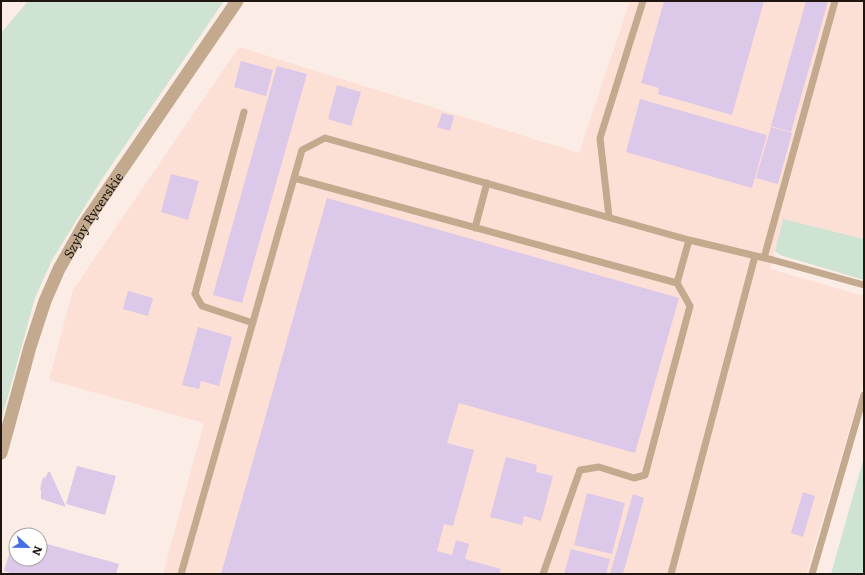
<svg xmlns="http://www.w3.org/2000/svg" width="865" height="575" font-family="Literata,serif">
	<rect width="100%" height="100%" fill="#fcece6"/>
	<!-- built -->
	<path fill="#fce0d6" d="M 630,1 L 864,1 L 864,239 L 783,219 L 770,269 L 864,296 L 864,381 L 806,574 L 163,574 L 204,423 L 49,380 L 73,290 L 239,47 L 579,153 Z"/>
	<!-- green -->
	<path fill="#cee3d2" d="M 28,1 L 224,1 L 102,179 L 52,260 L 35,298 L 1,421 L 1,33 Z
		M 783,219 L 864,239 L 864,280 L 780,255 L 775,251 Z
		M 864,457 L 864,574 L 831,574 Z"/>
	<!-- building -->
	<path fill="#dcc8e8" d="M 664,1 L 764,1 L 732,115 L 658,94 L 659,88 L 641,83 Z
		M 806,1 L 828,1 L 791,132 L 771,126 Z
		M 241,61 L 273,70 L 266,96 L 234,87 Z
		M 277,66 L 307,74 L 242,303 L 213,295 Z
		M 337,85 L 361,92 L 351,126 L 328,119 Z
		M 640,99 L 767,135 L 752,188 L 626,152 Z
		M 442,113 L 454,116 L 450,131 L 437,127 Z
		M 771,127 L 792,133 L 778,184 L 756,178 Z
		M 171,174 L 199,181 L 188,220 L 161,212 Z
		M 327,198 L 679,298 L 635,453 L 459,403 L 447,443 L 474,450 L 453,526 L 444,524 L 437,551 L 452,555 L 456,540 L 469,544 L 465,559 L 501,569 L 499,574 L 221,574 Z
		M 128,291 L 153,298 L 148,316 L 123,309 Z
		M 198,327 L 232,337 L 219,386 L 201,381 L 199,389 L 182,385 Z
		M 506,457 L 537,465 L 536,472 L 553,476 L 541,521 L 524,516 L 522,525 L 490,517 Z
		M 77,466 L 116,476 L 105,515 L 66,504 Z
		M 48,472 L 50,472 L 66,507 L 41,499 L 41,490 L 40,489 L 43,477 L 45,478 Z
		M 803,492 L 815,496 L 803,537 L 791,533 Z
		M 587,493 L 625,503 L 612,554 L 574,545 Z
		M 633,494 L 644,498 L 623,574 L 610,574 Z
		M 13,541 L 16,542 L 16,559 L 40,559 L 40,542 L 119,564 L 116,574 L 15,574 L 4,571 Z
		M 571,549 L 610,559 L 606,574 L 564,574 Z"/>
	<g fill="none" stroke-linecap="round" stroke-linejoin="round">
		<!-- path -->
		<path stroke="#ab9e98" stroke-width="2.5" stroke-dasharray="1 3" stroke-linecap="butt" d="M 1,4 L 4,1"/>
		<!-- lane -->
		<path stroke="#c3a98d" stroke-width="7" d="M 244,112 L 195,294 L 202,306 L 253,323
			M 294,178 L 677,283 L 690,306 L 645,475 L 634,478 L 599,467 L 580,470 L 543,574
			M 609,217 L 600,138 L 643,1
			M 475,228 L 487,183
			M 764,258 L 835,1
			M 677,283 L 689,240
			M 181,574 L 302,150 L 325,138 L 689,240 L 773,260 L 864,285
			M 671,574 L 755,256
			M 812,574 L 864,395"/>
		<!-- street -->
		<path stroke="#c3a98d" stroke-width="13" id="s1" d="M 1,453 L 30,347 L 45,301 L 59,269 L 85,223 L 237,1"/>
	</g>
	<g text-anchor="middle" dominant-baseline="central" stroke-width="3" stroke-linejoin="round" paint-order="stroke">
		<!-- street labels -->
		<g font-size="13" fill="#1f1612" stroke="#fff">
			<text stroke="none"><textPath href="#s1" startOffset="257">Szyby Rycerskie</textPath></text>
		</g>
	</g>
	<!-- border -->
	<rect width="865" height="575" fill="none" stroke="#1f1612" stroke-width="4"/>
	<!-- north arrow -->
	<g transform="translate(28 547) rotate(112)"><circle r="19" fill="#ffffff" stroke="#a5a2a0"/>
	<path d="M0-3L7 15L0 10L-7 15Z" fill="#486fe2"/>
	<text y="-6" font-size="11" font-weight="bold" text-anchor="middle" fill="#1f1612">N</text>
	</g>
</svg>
